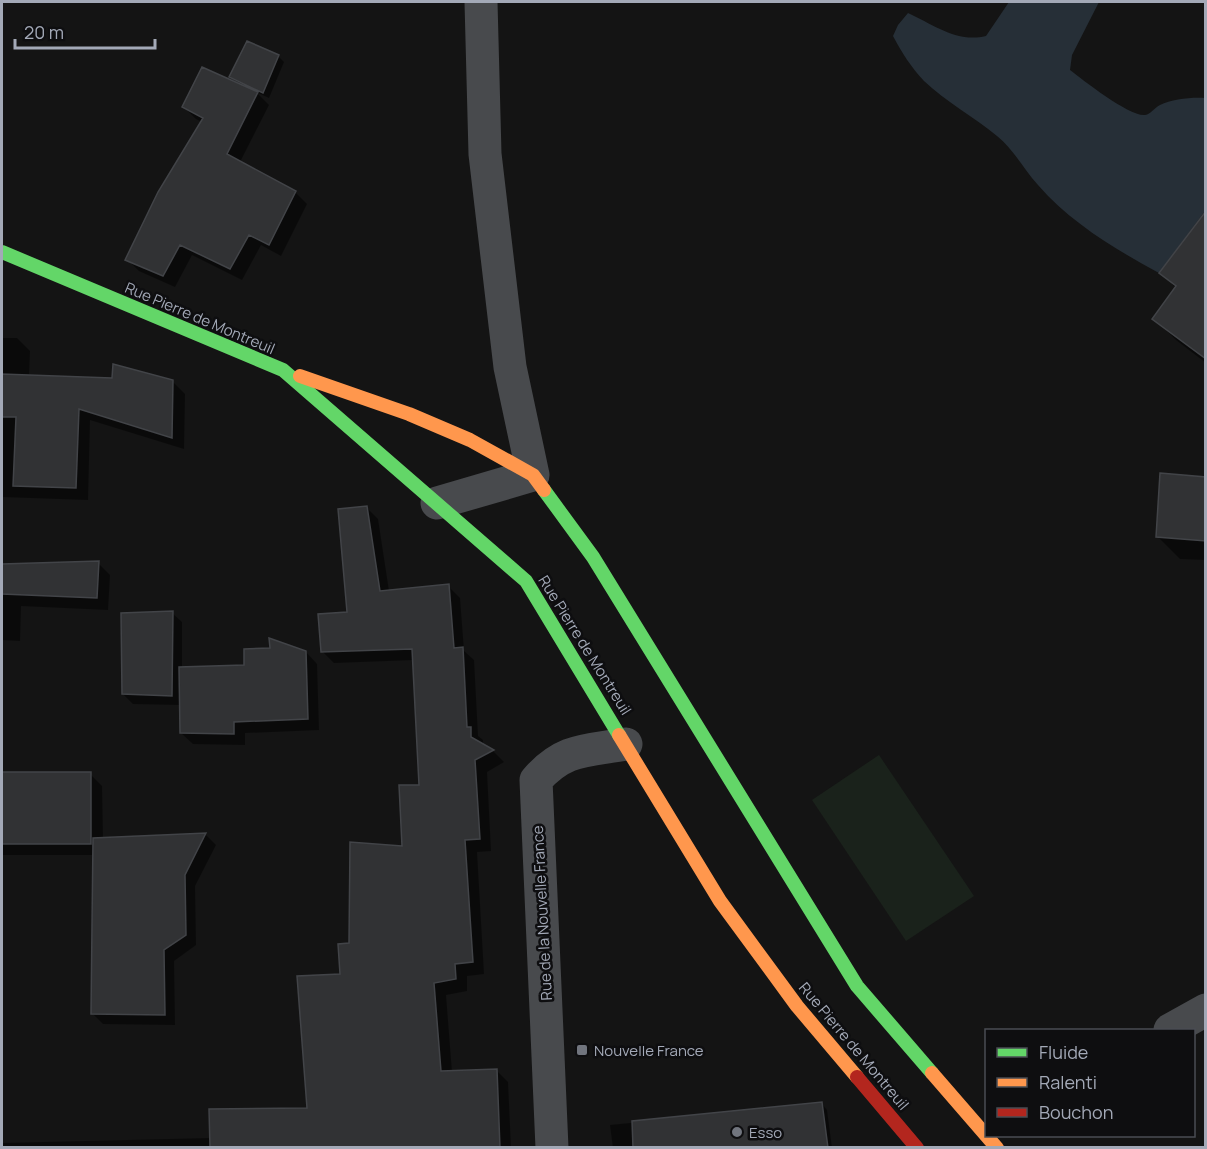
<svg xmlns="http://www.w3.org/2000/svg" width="1207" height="1149" font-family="Manrope,sans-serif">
	<rect width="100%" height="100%" fill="#141414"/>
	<!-- green -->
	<path fill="#1a221b" d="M 879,755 L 974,896 L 906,941 L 812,800 Z"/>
	<!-- water -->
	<path fill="#262f37" d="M 1009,2 L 1099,2 L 1072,55 L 1070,70 C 1083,80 1130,117 1145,115 C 1151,114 1154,108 1160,105 C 1172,99 1192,97 1205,98 L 1205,211 L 1159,273 C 1115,249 1071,223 1038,185 C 1023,168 1014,150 997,136 C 974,117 946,102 924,81 C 911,67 902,53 893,36 L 898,25 L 908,13 C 934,25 957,43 986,36 Z"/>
	<!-- shadow -->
	<path fill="#0007" d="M 278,56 L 284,62 L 269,98 L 256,92 L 269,105 L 240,162 L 295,192 L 307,204 L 281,256 L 261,245 L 242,280 L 192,255 L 175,287 L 139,271 L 127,259 L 202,122 L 196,119 L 184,107 L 239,85 L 231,77 Z
		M 1206,214 L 1206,363 L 1176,340 L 1154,318 L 1177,289 L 1161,273 Z
		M 2,338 L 17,338 L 30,351 L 29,376 L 172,381 L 185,394 L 184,449 L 90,420 L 88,500 L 2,497 Z
		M 1206,478 L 1206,560 L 1180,559 L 1158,537 Z
		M 366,507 L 378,519 L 389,591 L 448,586 L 460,598 L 464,651 L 474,660 L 478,736 L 483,740 L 483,745 L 493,751 L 504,762 L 487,772 L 491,851 L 477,852 L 484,974 L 467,976 L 467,991 L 446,995 L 452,1072 L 496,1070 L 508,1082 L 511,1148 L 2,1148 L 2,1143 L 211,1138 L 309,1109 L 351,945 L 404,848 L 420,786 L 414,660 L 334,663 L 322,651 L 348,614 Z
		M 98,563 L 110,575 L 108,610 L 21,606 L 20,641 L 2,640 L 2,565 Z
		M 172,613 L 182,622 L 182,669 L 246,667 L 306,652 L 317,664 L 319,730 L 245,733 L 245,745 L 193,744 L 181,733 L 181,705 L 133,704 L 123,694 Z
		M 2,774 L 90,774 L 102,786 L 103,839 L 205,834 L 216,845 L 195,886 L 196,945 L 174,961 L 175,1025 L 103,1024 L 92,1013 L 94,855 L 2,855 Z
		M 822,1104 L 827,1110 L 832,1148 L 613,1148 L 610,1125 Z"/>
	<!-- building -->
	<path fill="#313234" stroke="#424448" stroke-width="1.5" d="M 247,41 L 279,55 L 263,93 L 229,77 Z
		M 202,67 L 258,92 L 227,154 L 296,191 L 269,245 L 249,235 L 230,269 L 180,245 L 163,276 L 125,260 L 158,192 L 203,118 L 182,107 Z
		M 1206,211 L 1206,359 L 1152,319 L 1176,286 L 1159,273 Z
		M 113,364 L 173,380 L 172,438 L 79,409 L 76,488 L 13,486 L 16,417 L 2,417 L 2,374 L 112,378 Z
		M 1160,473 L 1206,477 L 1206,541 L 1156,537 Z
		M 367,506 L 380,591 L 449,584 L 454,648 L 463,647 L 467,727 L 471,727 L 471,737 L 494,750 L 475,760 L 480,839 L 465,840 L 473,962 L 455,964 L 456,979 L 434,983 L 441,1071 L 497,1069 L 500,1148 L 210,1148 L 209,1109 L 307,1108 L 297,976 L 340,974 L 338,944 L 349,943 L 350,842 L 402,846 L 399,785 L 419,785 L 412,649 L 321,652 L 318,614 L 347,612 L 338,509 Z
		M 99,561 L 97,598 L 2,594 L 2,564 Z
		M 173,611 L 172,696 L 122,694 L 121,613 Z
		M 269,638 L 306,651 L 308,719 L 234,722 L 234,734 L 180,733 L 179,667 L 244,665 L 244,649 L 270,648 Z
		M 2,772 L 91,772 L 91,844 L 2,844 Z
		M 206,833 L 185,875 L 186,935 L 164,950 L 165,1015 L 91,1014 L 93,838 Z
		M 822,1102 L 828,1148 L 633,1148 L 632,1121 Z"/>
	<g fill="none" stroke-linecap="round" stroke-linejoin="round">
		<!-- street -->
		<path stroke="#484a4d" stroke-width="33" d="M 437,503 L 533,475 L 510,367 L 485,154 L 481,2
			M 1170,1030 L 1206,1010
			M 552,1148 L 536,780 C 564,748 586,751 626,744"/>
		<!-- fast -->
		<path stroke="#63d668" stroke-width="14" d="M 2,252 L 283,370 L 526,581 L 619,735
			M 544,490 L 593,557 L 857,986 L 932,1073"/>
		<!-- slow -->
		<path stroke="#ff974d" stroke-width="14" d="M 300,376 L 409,414 L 470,440 L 533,475 L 544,490
			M 619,735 L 720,901 L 797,1006 L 857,1077
			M 932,1073 L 997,1148"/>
		<!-- jam -->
		<path stroke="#b3261e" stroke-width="14" d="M 857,1077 L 917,1148"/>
	</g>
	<!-- markers -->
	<g fill="#71757e" stroke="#0e0e10" stroke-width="2">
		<rect x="576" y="1044" width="12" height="12" rx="3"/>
		<circle cx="737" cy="1132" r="6"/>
	</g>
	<g text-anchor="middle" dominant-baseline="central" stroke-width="5" stroke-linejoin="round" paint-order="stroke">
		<!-- street labels -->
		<g font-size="15" fill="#a3a9b7" stroke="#0e0e10">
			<text transform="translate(200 318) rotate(23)">Rue Pierre de Montreuil</text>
			<text transform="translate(585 645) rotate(58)">Rue Pierre de Montreuil</text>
			<text transform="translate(542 913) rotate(-93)">Rue de la Nouvelle France</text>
			<text transform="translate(854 1046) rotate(50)">Rue Pierre de Montreuil</text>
		</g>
		<!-- poi labels -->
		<g font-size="15" fill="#a3a9b7" stroke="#0e0e10" text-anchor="start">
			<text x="594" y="1050">Nouvelle France</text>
			<text x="749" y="1132">Esso</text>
		</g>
	</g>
	<!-- border -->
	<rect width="1207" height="1149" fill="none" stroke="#a3a9b7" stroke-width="6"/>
	<!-- legend -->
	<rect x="985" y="1029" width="210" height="108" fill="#0e0e10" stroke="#4a4c53" stroke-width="1.5"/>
	<rect x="997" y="1048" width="30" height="9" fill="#63d668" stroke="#4a4c53" stroke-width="1.5"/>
	<text x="1039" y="1059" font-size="18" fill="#a3a9b7">Fluide</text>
	<rect x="997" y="1078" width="30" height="9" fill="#ff974d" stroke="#4a4c53" stroke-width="1.5"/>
	<text x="1039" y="1089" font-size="18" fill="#a3a9b7">Ralenti</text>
	<rect x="997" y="1108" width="30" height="9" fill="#b3261e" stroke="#4a4c53" stroke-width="1.5"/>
	<text x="1039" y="1119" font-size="18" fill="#a3a9b7">Bouchon</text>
	<!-- scale -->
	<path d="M15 39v9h140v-9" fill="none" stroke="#a3a9b7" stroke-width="3"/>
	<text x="24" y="39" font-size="18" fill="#a3a9b7" stroke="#0e0e10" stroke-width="4.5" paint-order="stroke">20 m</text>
</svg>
